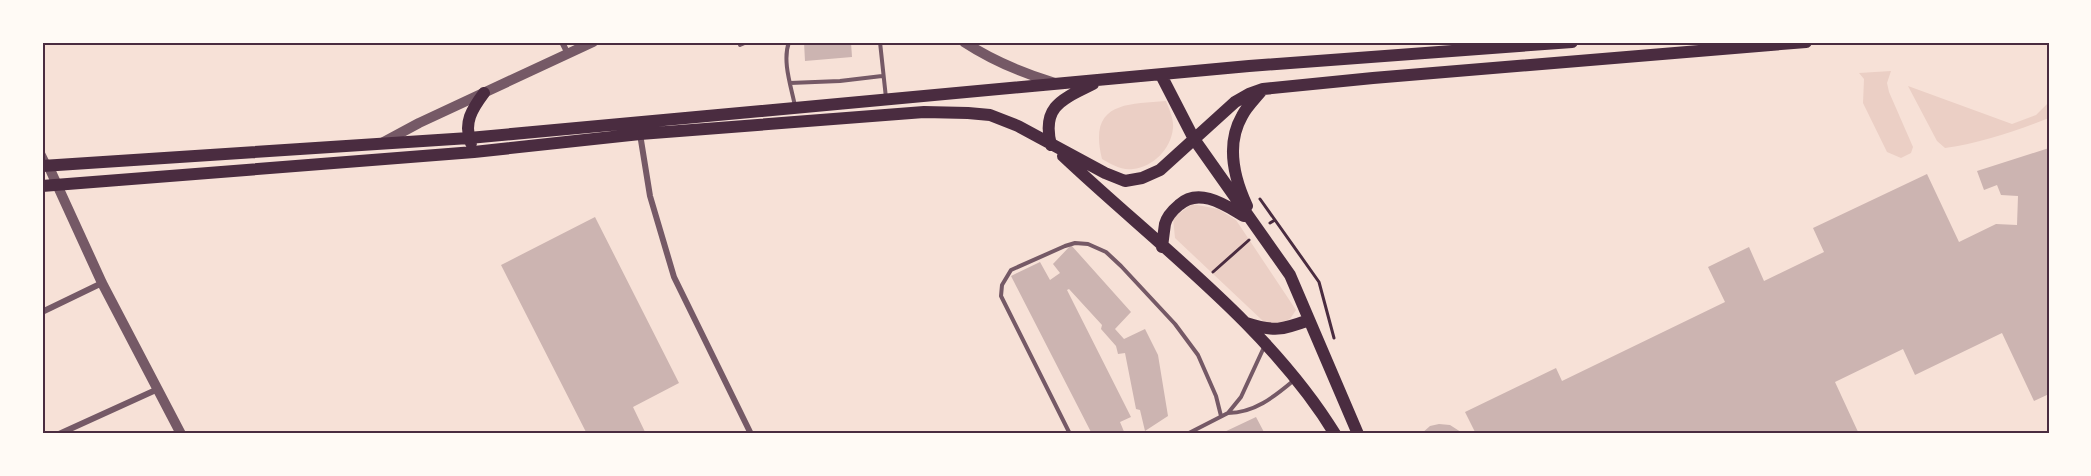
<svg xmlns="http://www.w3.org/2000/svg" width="2091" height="476" font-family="'IBM Plex Sans',sans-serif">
	<rect width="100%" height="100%" fill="#f7e1d7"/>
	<!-- green -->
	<path fill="#ebcfc5" d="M 1891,71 L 1887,83 L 1889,92 L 1913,147 L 1911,153 L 1901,158 L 1887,152 L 1863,103 L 1864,79 L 1859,73 Z
		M 1908,86 L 2012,124 L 2036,115 L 2049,102 L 2049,118 C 2015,131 1981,143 1945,148 L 1937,141 Z
		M 1166,101 C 1169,109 1174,119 1173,128 C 1171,149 1153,167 1133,169 C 1122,171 1111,164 1102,159 C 1088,103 1125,104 1166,101 Z
		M 1192,204 L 1218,209 L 1236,220 L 1296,310 L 1290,319 L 1275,325 L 1263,321 L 1175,238 L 1173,218 Z"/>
	<!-- building -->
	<path fill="#ccb4b1" d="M 804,42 L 851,42 L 852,57 L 805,61 Z
		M 2049,148 L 2049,394 L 2034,401 L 2002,333 L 1915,375 L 1903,349 L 1835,382 L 1859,434 L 1476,434 L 1465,412 L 1556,368 L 1562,381 L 1725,302 L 1708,267 L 1749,247 L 1764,281 L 1824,252 L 1813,228 L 1927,174 L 1959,242 L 1996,224 L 2017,225 L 2018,196 L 2001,195 L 1997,185 L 1984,190 L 1977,171 Z
		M 595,217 L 679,383 L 633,407 L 646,434 L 587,434 L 501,265 Z
		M 1071,245 L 1131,312 L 1115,329 L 1124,339 L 1145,329 L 1158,355 L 1168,416 L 1145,431 L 1140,410 L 1136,409 L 1125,353 L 1118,354 L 1116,346 L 1101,329 L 1102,325 L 1069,289 L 1067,290 L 1131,417 L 1120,422 L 1125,434 L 1092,434 L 1011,276 L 1040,262 L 1050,280 L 1060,273 L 1053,264 Z
		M 1256,417 L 1265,434 L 1220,434 Z
		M 1439,424 L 1450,425 L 1464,434 L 1421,434 L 1430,426 Z"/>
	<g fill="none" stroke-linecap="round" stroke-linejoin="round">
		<!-- path -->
		<path stroke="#4a2c40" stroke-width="3" d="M 1260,199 L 1275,220
			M 1270,223 L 1275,220 L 1319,282 L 1334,338
			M 1213,272 L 1249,240"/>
		<!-- service -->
		<path stroke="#755966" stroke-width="4" d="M 789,42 C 782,61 791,86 795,106
			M 880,42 L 886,98
			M 740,45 L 747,42
			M 790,83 L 840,81 L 882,76
			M 1265,345 L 1241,397 L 1228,413 C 1254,413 1274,397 1293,381
			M 1070,434 L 1001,296 L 1002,285 L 1011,270 L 1065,246 L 1075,243 L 1088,244 L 1106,252 L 1121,266 L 1175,324 L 1198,355 L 1216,396 L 1221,416
			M 1187,434 L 1228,413"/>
		<!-- minor -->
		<path stroke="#755966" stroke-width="6" d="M 562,42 L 568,54
			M 640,134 L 650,196 L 674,277 L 751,434
			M 42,153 L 48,165
			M 42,312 L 102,283
			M 59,434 L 158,389"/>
		<!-- tertiary -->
		<path stroke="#755966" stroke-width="10" d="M 964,42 C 993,61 1022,73 1055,83
			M 380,144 L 419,123 L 593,42
			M 48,165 L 102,283 L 181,434"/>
		<!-- primary -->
		<path stroke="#4a2c40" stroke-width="12" d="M 1161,75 L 1194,139 L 1290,275 L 1358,434
			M 471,143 C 463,123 472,109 484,93
			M 1051,145 C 1041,106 1063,99 1093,84
			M 1063,156 C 1155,243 1269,326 1335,434
			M 42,166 L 469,138 L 1249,66 L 1572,42
			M 42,186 L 474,152 L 640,134 L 924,112 L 968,113 L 990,115 L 1018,126 L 1105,173 L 1125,181 L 1142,178 L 1160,170 L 1235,102 L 1249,94 L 1263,89 L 1373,78 L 1806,42
			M 1247,206 C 1234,178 1226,144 1242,116 C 1247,106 1256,98 1262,90
			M 1162,247 C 1163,239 1164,231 1165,224 C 1167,216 1173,210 1179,205 C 1199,187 1225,205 1244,216
			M 1246,323 C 1274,332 1282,330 1309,320"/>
	</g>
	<!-- border -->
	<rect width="2091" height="476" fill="none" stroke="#fffaf5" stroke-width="87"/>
	<rect x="44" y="44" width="2004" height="388" fill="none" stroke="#4a2c40" stroke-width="2"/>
</svg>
